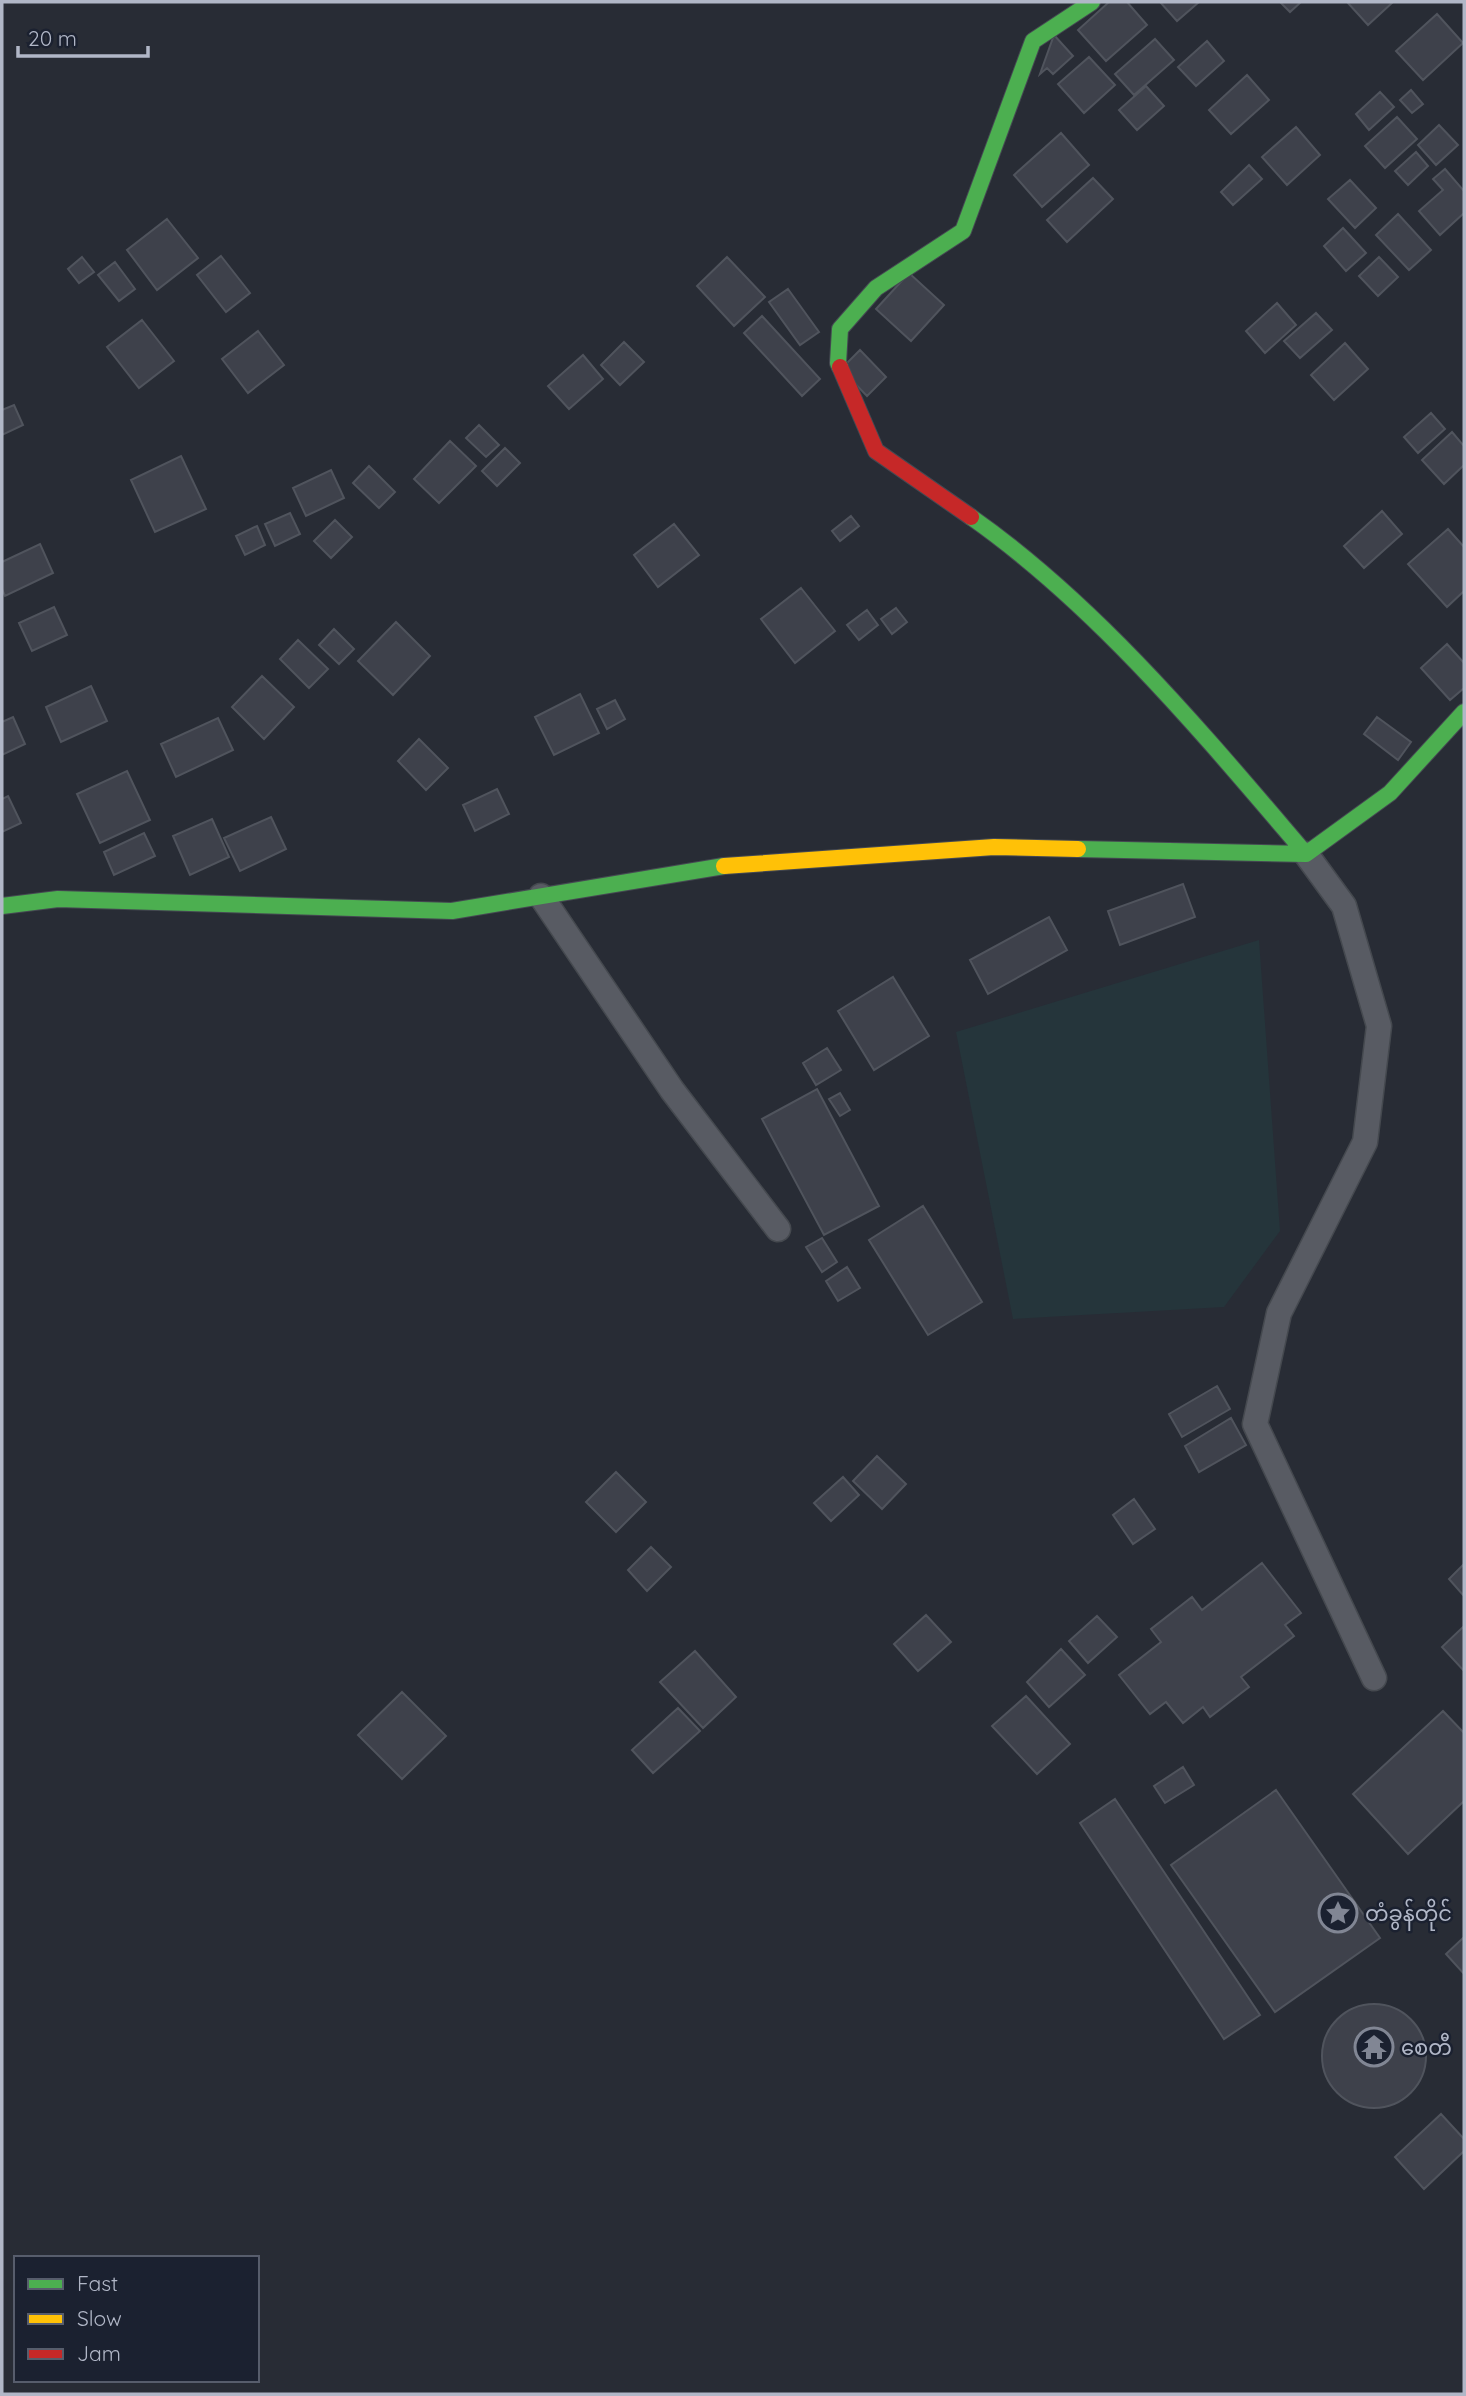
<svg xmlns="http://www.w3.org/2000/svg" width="1466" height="2396" font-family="Quicksand,'Noto Sans Myanmar',sans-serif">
	<rect width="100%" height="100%" fill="#282c35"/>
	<!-- green -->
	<path fill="#25353b" d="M 1259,940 L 1280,1231 L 1224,1307 L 1013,1319 L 956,1032 Z"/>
	<!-- building -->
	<path fill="#3e414b" stroke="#50545d" stroke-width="2" d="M 1109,2 L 1127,2 L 1147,25 L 1106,61 L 1078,30 Z
		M 1160,2 L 1199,2 L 1177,21 Z
		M 1280,2 L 1301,2 L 1290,12 Z
		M 1347,2 L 1393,2 L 1368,25 Z
		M 1437,14 L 1463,43 L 1423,80 L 1396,51 Z
		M 1054,35 L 1073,56 L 1053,74 L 1047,68 L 1040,74 Z
		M 1155,39 L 1174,60 L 1134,95 L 1115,74 Z
		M 1207,41 L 1224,61 L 1196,86 L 1178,67 Z
		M 1089,57 L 1115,85 L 1084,113 L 1058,84 Z
		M 1247,75 L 1269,100 L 1231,134 L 1209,110 Z
		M 1146,86 L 1164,106 L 1137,130 L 1119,110 Z
		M 1411,90 L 1423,104 L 1412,113 L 1400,100 Z
		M 1380,92 L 1394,107 L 1369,130 L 1356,114 Z
		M 1397,117 L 1417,139 L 1385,168 L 1365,146 Z
		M 1439,125 L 1458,145 L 1436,165 L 1418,145 Z
		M 1296,127 L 1320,155 L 1287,185 L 1262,157 Z
		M 1061,133 L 1089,165 L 1042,207 L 1014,175 Z
		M 1416,152 L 1428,166 L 1408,185 L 1395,171 Z
		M 1249,165 L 1262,179 L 1233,205 L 1221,192 Z
		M 1445,169 L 1464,191 L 1464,213 L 1440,235 L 1419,211 L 1443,190 L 1433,179 Z
		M 1093,178 L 1113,199 L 1067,242 L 1047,220 Z
		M 1350,180 L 1376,208 L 1355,228 L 1328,199 Z
		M 1398,214 L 1431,250 L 1409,270 L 1376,235 Z
		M 167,219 L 198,258 L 157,290 L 127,250 Z
		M 1343,228 L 1366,253 L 1346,271 L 1324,246 Z
		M 221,256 L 250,293 L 226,312 L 197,275 Z
		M 82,257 L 94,272 L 79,283 L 68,269 Z
		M 727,257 L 765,297 L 734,326 L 697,286 Z
		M 1379,257 L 1398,277 L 1378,296 L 1359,276 Z
		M 115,262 L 135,289 L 119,301 L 98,275 Z
		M 909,273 L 944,305 L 911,341 L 876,309 Z
		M 788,289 L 819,332 L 800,345 L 769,302 Z
		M 1277,303 L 1296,325 L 1265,353 L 1246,331 Z
		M 1316,313 L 1332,330 L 1300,358 L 1284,341 Z
		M 762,316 L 820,379 L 802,396 L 744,333 Z
		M 142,320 L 174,361 L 139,388 L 107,347 Z
		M 258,331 L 284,365 L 248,393 L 222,359 Z
		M 624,342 L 644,362 L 620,385 L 601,365 Z
		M 1345,343 L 1368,369 L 1334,400 L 1311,375 Z
		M 860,350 L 886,377 L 867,396 L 841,369 Z
		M 583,355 L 603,379 L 569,409 L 548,386 Z
		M 14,405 L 23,425 L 2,435 L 2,410 Z
		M 1431,413 L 1445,429 L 1418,453 L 1404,437 Z
		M 479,425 L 499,445 L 486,457 L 466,438 Z
		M 1452,432 L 1464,446 L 1464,465 L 1444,484 L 1422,460 Z
		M 450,441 L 476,466 L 439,503 L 414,479 Z
		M 505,448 L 520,463 L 497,486 L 482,471 Z
		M 181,456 L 206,509 L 155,532 L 131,480 Z
		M 369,466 L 395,492 L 379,508 L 353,483 Z
		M 331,470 L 344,498 L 306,516 L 293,488 Z
		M 1382,511 L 1402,534 L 1364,568 L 1344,546 Z
		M 290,513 L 300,534 L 275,546 L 265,524 Z
		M 851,516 L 859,526 L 840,541 L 832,531 Z
		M 335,520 L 352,537 L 331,558 L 314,541 Z
		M 674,524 L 699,555 L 658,587 L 634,555 Z
		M 257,526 L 265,545 L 245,555 L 236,536 Z
		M 1448,529 L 1464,547 L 1464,591 L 1447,607 L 1408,564 Z
		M 40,544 L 53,573 L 5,596 L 2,589 L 2,562 Z
		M 801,588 L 835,631 L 795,663 L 761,619 Z
		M 54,607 L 67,635 L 32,651 L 19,623 Z
		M 896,608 L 907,622 L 892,634 L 881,619 Z
		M 867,610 L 878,625 L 859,640 L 847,625 Z
		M 396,622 L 430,656 L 393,695 L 358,661 Z
		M 334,629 L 354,649 L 339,664 L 319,645 Z
		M 298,640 L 328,669 L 309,688 L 280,659 Z
		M 1447,644 L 1464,663 L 1464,688 L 1450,700 L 1421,668 Z
		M 262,676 L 294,707 L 264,739 L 232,707 Z
		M 91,686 L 107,721 L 61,742 L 46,707 Z
		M 580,694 L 599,733 L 554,755 L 535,717 Z
		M 615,700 L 625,719 L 607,729 L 597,709 Z
		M 13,717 L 25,744 L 2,755 L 2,722 Z
		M 1377,717 L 1411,742 L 1398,760 L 1364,734 Z
		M 218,718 L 233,750 L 176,777 L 161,744 Z
		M 419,739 L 448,768 L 426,790 L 398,761 Z
		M 127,771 L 150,820 L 100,843 L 77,794 Z
		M 497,789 L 509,814 L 475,831 L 463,805 Z
		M 8,796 L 21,823 L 2,832 L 2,799 Z
		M 271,817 L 286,849 L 240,871 L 224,838 Z
		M 212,819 L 229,857 L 190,875 L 173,836 Z
		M 144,833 L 155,856 L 114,875 L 104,852 Z
		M 1183,884 L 1195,917 L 1120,945 L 1108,911 Z
		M 1049,917 L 1067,950 L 988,994 L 970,960 Z
		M 893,977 L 929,1036 L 874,1070 L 838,1011 Z
		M 827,1048 L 841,1070 L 816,1085 L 803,1063 Z
		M 817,1089 L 879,1206 L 824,1235 L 762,1119 Z
		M 840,1093 L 850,1110 L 840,1116 L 829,1099 Z
		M 923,1206 L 982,1302 L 928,1335 L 869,1240 Z
		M 822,1238 L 837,1262 L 822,1272 L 806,1247 Z
		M 847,1267 L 860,1288 L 838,1301 L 826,1281 Z
		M 1217,1386 L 1230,1409 L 1182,1437 L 1169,1414 Z
		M 1231,1418 L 1246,1445 L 1199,1472 L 1185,1446 Z
		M 877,1456 L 906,1484 L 882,1509 L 853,1481 Z
		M 616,1472 L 646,1502 L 616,1532 L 586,1502 Z
		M 843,1477 L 859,1495 L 831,1521 L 814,1503 Z
		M 1134,1499 L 1155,1529 L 1133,1544 L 1113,1515 Z
		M 651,1547 L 671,1567 L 647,1591 L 628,1570 Z
		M 1262,1563 L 1301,1613 L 1285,1625 L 1294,1636 L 1241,1677 L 1249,1687 L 1210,1717 L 1203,1707 L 1183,1723 L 1166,1702 L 1150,1714 L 1119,1675 L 1161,1642 L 1151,1629 L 1192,1597 L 1202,1610 Z
		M 1464,1564 L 1464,1596 L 1449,1579 Z
		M 926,1615 L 951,1642 L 918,1671 L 894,1644 Z
		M 1097,1616 L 1117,1637 L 1088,1663 L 1069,1641 Z
		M 1464,1626 L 1464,1671 L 1442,1647 Z
		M 1061,1649 L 1085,1675 L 1049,1707 L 1027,1682 Z
		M 695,1651 L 736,1697 L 703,1728 L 660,1682 Z
		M 402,1692 L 446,1736 L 402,1779 L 358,1735 Z
		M 1026,1696 L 1070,1744 L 1037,1774 L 992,1726 Z
		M 678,1708 L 700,1731 L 653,1773 L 632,1750 Z
		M 1443,1711 L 1464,1733 L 1464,1801 L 1408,1854 L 1353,1794 Z
		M 1183,1767 L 1194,1785 L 1165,1803 L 1154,1786 Z
		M 1276,1790 L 1380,1938 L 1275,2012 L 1171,1865 Z
		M 1115,1799 L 1260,2015 L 1224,2039 L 1080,1823 Z
		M 1464,1937 L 1464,1974 L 1446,1954 Z
		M1322 2056a52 52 0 1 1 104 0a52 52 0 1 1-104 0Z
		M 1441,2114 L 1464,2139 L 1464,2151 L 1424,2189 L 1395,2157 Z"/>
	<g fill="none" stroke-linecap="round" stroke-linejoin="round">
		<defs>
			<path id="lane" d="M 1306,854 L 1344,906 L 1379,1026 L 1365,1142 L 1279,1313 L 1255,1424 L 1374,1678
				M 541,896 L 672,1090 L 778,1229"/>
			<path id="fast" d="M 840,367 L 838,363 L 840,329 L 876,288 L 963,231 L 1033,41 L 1092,2
				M 971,517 C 1099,607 1205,736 1306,854
				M 1078,849 L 1306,854 L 1390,793 L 1464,712
				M 2,906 L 58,899 L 452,911 L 724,866"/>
			<path id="slow" d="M 724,866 L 994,847 L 1078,849"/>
			<path id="jam" d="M 840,367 L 876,451 L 971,517"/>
		</defs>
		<!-- lane casing -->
		<use href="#lane" stroke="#45494f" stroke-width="27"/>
		<!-- fast casing -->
		<use href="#fast" stroke="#454952" stroke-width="18"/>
		<!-- slow casing -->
		<use href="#slow" stroke="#454952" stroke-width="18"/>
		<!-- jam casing -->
		<use href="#jam" stroke="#454952" stroke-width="18"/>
		<!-- lane -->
		<use href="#lane" stroke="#585b63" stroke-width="24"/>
		<!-- fast -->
		<use href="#fast" stroke="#4caf50" stroke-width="16"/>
		<!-- slow -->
		<use href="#slow" stroke="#ffc107" stroke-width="16"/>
		<!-- jam -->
		<use href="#jam" stroke="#c62828" stroke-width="16"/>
	</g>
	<!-- icons -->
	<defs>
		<symbol id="sight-ring" viewBox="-11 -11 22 22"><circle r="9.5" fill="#1b2130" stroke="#818694" stroke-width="1.5"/><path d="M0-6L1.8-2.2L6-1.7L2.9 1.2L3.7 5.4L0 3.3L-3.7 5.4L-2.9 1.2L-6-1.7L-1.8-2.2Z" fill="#818694"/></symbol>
		<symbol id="temple-ring" viewBox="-11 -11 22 22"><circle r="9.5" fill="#1b2130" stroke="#818694" stroke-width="1.5"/><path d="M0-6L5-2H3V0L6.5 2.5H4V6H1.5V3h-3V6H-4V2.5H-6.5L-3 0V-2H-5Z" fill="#818694"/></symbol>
	</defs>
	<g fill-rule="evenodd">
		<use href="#sight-ring" x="1316" y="1891" width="44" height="44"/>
		<use href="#temple-ring" x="1352" y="2025" width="44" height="44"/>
	</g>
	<g text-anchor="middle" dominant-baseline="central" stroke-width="5" stroke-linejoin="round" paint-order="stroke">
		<!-- poi labels -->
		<g font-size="21" fill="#b1b7c7" stroke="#1b2130" text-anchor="start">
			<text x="1365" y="1913">တံခွန်တိုင်</text>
			<text x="1401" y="2047">စေတီ</text>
		</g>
	</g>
	<!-- border -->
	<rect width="1466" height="2396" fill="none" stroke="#b1b7c7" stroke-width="7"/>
	<!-- legend -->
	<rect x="14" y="2256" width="245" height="126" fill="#1b2130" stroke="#575d6c" stroke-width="2"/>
	<rect x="28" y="2279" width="35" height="10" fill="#4caf50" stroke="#575d6c" stroke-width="2"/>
	<text x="77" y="2291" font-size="21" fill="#b1b7c7">Fast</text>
	<rect x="28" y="2314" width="35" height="10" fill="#ffc107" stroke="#575d6c" stroke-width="2"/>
	<text x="77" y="2326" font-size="21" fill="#b1b7c7">Slow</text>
	<rect x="28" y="2349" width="35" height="10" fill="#c62828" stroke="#575d6c" stroke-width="2"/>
	<text x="77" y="2361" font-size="21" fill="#b1b7c7">Jam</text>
	<!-- scale -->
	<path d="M18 46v10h130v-10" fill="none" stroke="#b1b7c7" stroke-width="3.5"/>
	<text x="28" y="46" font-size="21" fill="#b1b7c7" stroke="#1b2130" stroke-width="5" paint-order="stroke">20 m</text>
</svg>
